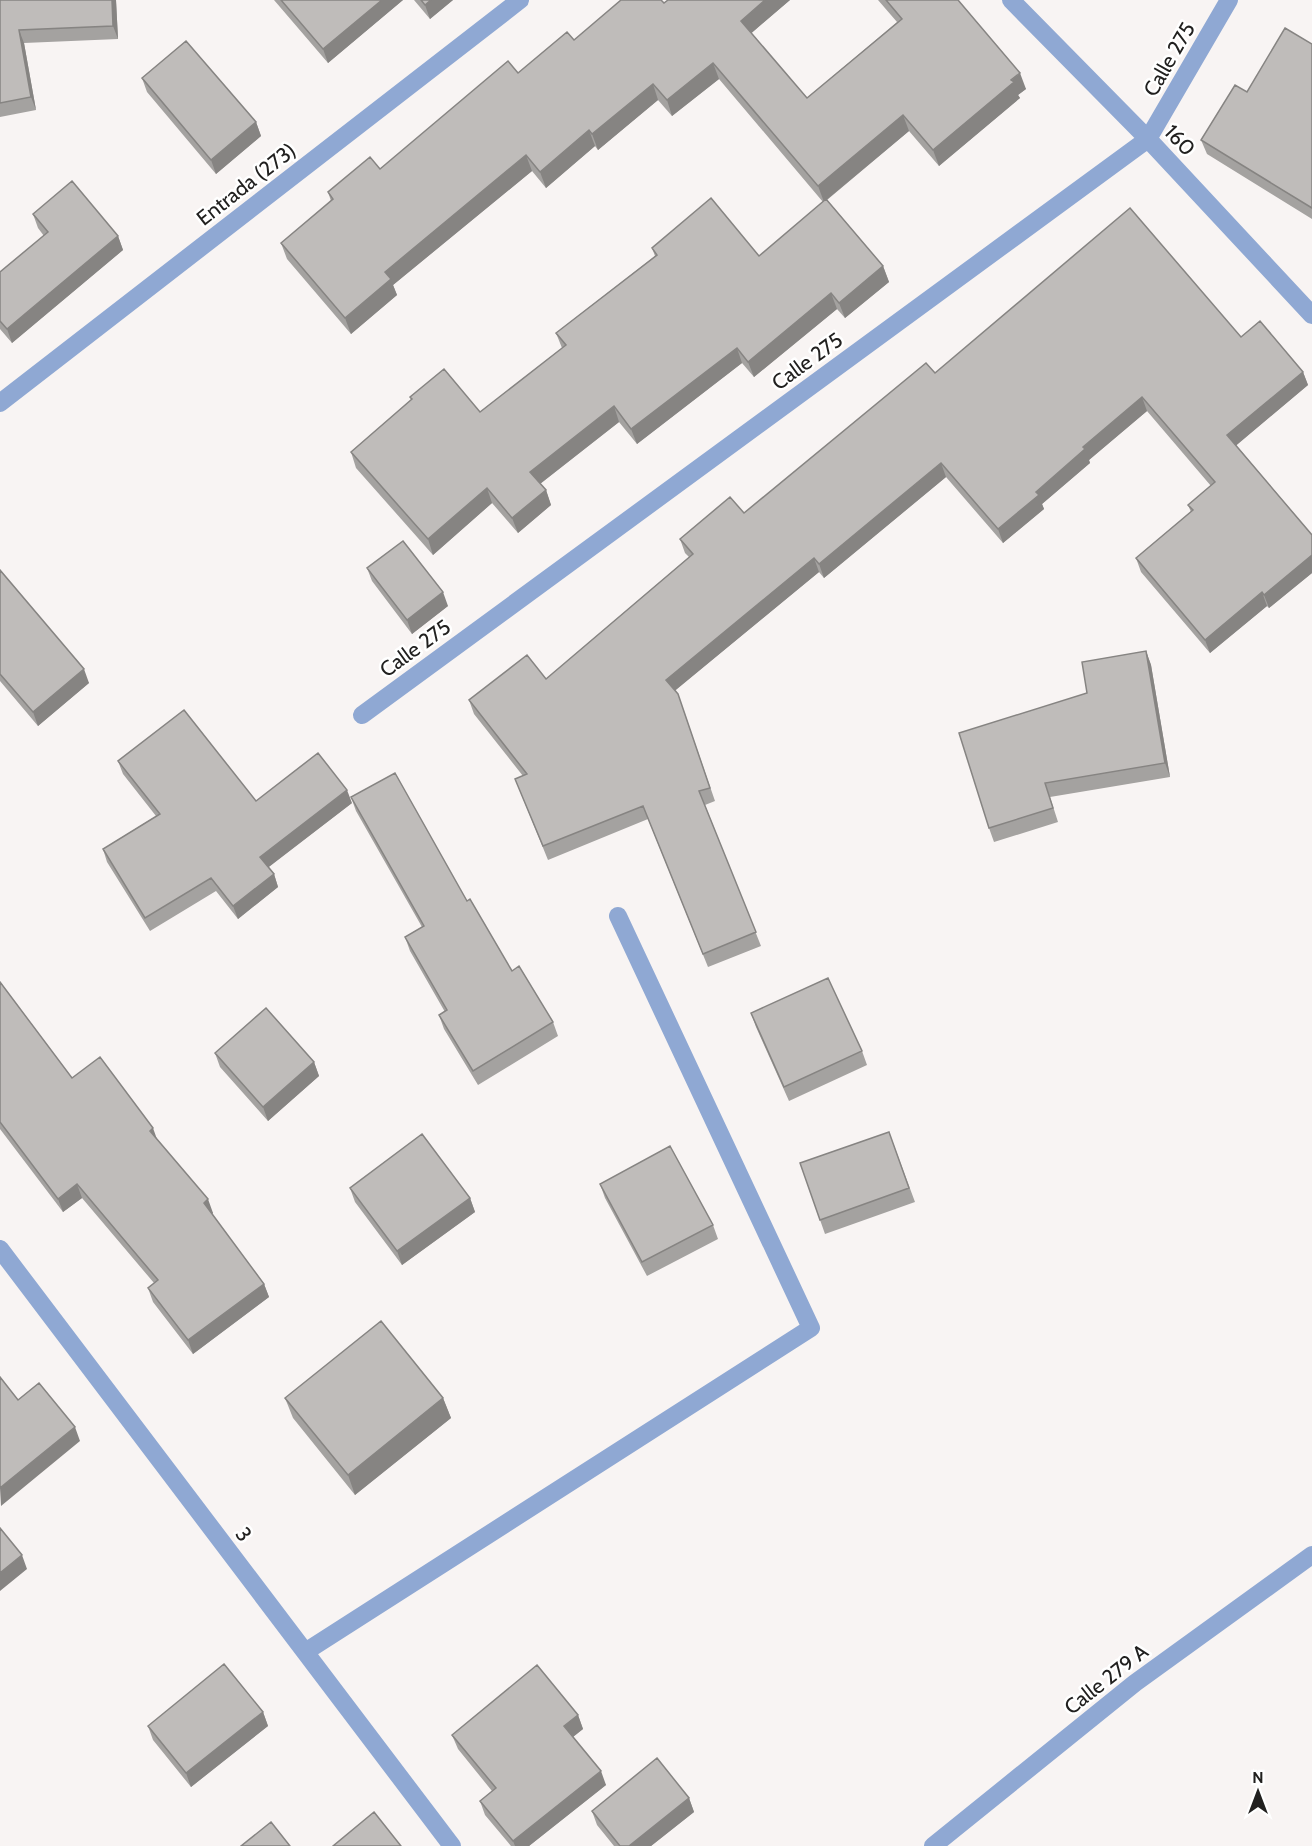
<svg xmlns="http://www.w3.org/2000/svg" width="1312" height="1846" font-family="Cabin,sans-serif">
	<rect width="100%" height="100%" fill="#f8f4f3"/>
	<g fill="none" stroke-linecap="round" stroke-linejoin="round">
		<!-- street -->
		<path stroke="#8fa8d3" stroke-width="18" d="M 1011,0 L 1148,139 L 1312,315
			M 0,403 L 520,0
			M 362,715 L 1148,139 L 1229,0
			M 0,1249 L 452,1846
			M 305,1652 L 811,1328 L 618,916
			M 933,1846 L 1135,1683 L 1312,1555"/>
	</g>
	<!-- wall -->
	<path fill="#a4a2a0" d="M 0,0 L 116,0 L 118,39 L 24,43 L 36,110 L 0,117 Z
		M 274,0 L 403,0 L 328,63 Z
		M 414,0 L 453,0 L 430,19 Z
		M 668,0 L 790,0 L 751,33 L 807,98 L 897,22 L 878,0 L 958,0 L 1026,89 L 1018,95 L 1020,98 L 939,166 L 909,131 L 827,200 L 883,266 L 889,282 L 845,318 L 837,309 L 754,377 L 742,363 L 637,444 L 619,422 L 540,484 L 546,490 L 551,505 L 518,533 L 492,503 L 433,555 L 356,468 L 351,452 L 411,400 L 410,397 L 480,412 L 562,348 L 556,333 L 655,256 L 652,248 L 759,256 L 823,202 L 719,79 L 672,116 L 658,100 L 598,150 L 595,146 L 546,188 L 532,171 L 393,285 L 397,295 L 351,334 L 287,259 L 281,243 L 331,201 L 328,192 L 380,169 L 518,73 L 574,40 L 664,3 Z
		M 1312,44 L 1312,219 L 1207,154 L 1201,140 L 1247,92 Z
		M 142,78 L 256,122 L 261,136 L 216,174 L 147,92 Z
		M 33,214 L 118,236 L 123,250 L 12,343 L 0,329 L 0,272 L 44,236 L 38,228 Z
		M 1241,337 L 1303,372 L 1308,385 L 1236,445 L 1312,535 L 1312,573 L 1269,608 L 1267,606 L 1210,653 L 1141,572 L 1136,558 L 1191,512 L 1188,505 L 1211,486 L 1147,411 L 1089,460 L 1090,463 L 1042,504 L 1044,509 L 1003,543 L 946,477 L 824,578 L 819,572 L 674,691 L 678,694 L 715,801 L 705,805 L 761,946 L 708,967 L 648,819 L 548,860 L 515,779 L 523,776 L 474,714 L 469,700 L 546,679 L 689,557 L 685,553 L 680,539 L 744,513 L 935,373 Z
		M 367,568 L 448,606 L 412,634 L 372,581 Z
		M 0,570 L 89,683 L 38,726 L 0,681 Z
		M 1146,651 L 1151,665 L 1170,777 L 1050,797 L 1058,822 L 994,842 L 989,828 L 1087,693 Z
		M 118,761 L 256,801 L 352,803 L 268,867 L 274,874 L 278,887 L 238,919 L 216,891 L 150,931 L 107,862 L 103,849 L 156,816 L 123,774 Z
		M 351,797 L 467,901 L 512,971 L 553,1022 L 558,1036 L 478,1085 L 444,1029 L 439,1015 L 445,1012 L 410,951 L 405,937 L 422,927 L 356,811 Z
		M 0,982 L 72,1078 L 157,1139 L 213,1213 L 212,1214 L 264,1284 L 269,1297 L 193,1354 L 153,1302 L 148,1288 L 154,1283 L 82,1198 L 63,1212 L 0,1129 Z
		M 751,1013 L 862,1051 L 867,1065 L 789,1101 L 756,1027 Z
		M 215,1053 L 314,1062 L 319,1076 L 268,1121 L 220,1067 Z
		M 889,1132 L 915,1202 L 825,1234 L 800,1163 Z
		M 600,1184 L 713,1225 L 718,1239 L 647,1276 L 605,1198 Z
		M 350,1188 L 470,1198 L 475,1212 L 402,1265 L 355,1202 Z
		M 285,1398 L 443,1398 L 451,1418 L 355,1495 L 293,1418 Z
		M 263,1712 L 268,1726 L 191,1787 L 153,1740 L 148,1726 Z
		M 578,1715 L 583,1729 L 573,1737 L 606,1785 L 529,1846 L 511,1846 L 485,1815 L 480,1801 L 492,1791 L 458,1749 L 452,1735 Z
		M 689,1798 L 694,1812 L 651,1846 L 614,1846 L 597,1825 L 592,1811 Z"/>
	<!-- shaded-wall -->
	<path fill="#868482" d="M 112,0 L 116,0 L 118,39 L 113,26 Z
		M 382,0 L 403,0 L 328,63 L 323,49 Z
		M 431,0 L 453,0 L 430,19 L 425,5 Z
		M 765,0 L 790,0 L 747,37 L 741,21 Z
		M 19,30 L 24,43 L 36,110 L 31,97 Z
		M 713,63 L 719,79 L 672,116 L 667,100 Z
		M 1020,73 L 1026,89 L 1018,95 L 1020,98 L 939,166 L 933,150 Z
		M 653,84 L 658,100 L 598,150 L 592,134 Z
		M 903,115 L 909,131 L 824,202 L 818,186 Z
		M 256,122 L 261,136 L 216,174 L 211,160 Z
		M 589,130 L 595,146 L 546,188 L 540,172 Z
		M 526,155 L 532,171 L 393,285 L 397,295 L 351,334 L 345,318 L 385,272 Z
		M 118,236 L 123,250 L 12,343 L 7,329 Z
		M 883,266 L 889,282 L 845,318 L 839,303 Z
		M 831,293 L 837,309 L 754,377 L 748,362 Z
		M 737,348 L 742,363 L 637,444 L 631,429 Z
		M 1303,372 L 1308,385 L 1232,449 L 1227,435 Z
		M 1142,397 L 1147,411 L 1089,460 L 1090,463 L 1042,504 L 1044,509 L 1003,543 L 998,529 L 1083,447 Z
		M 614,406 L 619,422 L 536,487 L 530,472 Z
		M 941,463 L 946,477 L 824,578 L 819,564 Z
		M 487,488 L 492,503 L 433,555 L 428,539 Z
		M 546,490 L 551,505 L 518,533 L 512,518 Z
		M 1312,555 L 1312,573 L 1269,608 L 1264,595 Z
		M 814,558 L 819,572 L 671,694 L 666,680 Z
		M 443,592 L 448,606 L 412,634 L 407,620 Z
		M 1262,592 L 1267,606 L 1210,653 L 1205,640 Z
		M 1146,651 L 1151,665 L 1170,777 L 1165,763 Z
		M 84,669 L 89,683 L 38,726 L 33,712 Z
		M 347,790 L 352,803 L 265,870 L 260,857 Z
		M 274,874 L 278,887 L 238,919 L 233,906 Z
		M 314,1062 L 319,1076 L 268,1121 L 263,1107 Z
		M 153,1128 L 158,1142 L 150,1131 Z
		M 77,1184 L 82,1198 L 63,1212 L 58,1199 Z
		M 470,1198 L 475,1212 L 402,1265 L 397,1251 Z
		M 208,1199 L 213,1213 L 209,1217 L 204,1203 Z
		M 264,1284 L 269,1297 L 193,1354 L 188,1340 Z
		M 443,1398 L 451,1418 L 355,1495 L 348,1475 Z
		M 75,1427 L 80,1441 L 1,1506 L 0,1488 Z
		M 22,1555 L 27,1569 L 0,1591 L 0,1573 Z
		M 263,1712 L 268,1726 L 191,1787 L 186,1773 Z
		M 578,1715 L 583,1729 L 569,1740 L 564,1726 Z
		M 601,1771 L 606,1785 L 529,1846 L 515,1846 L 513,1841 Z
		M 689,1798 L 694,1812 L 651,1846 L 629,1846 Z"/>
	<!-- building -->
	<path fill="#bfbcba" stroke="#868482" stroke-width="1.5" d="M 0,0 L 112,0 L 113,26 L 19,30 L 31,97 L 0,103 Z
		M 281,0 L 382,0 L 323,49 Z
		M 421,0 L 431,0 L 425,5 Z
		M 621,0 L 661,0 L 664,3 L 668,0 L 765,0 L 741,21 L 807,98 L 902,19 L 886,0 L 958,0 L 1020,73 L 1011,80 L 1014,82 L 933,150 L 903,115 L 818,186 L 713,63 L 667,100 L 653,84 L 592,134 L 589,130 L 540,172 L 526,155 L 385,272 L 391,279 L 345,318 L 281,243 L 333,199 L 328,192 L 370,157 L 380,169 L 508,61 L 518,73 L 567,32 L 574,40 Z
		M 1285,28 L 1312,44 L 1312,208 L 1201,140 L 1235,85 L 1247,92 Z
		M 186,41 L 256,122 L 211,160 L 142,78 Z
		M 72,181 L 118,236 L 7,329 L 0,321 L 0,272 L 48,232 L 33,214 Z
		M 711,198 L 759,256 L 826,199 L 883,266 L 839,303 L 831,293 L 748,362 L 737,348 L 631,429 L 614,406 L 530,472 L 546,490 L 512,518 L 487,488 L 428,539 L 351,452 L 412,399 L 410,397 L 444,369 L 480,412 L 566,345 L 556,333 L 657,255 L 652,248 Z
		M 1130,208 L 1241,337 L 1260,321 L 1303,372 L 1227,435 L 1312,535 L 1312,555 L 1264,595 L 1262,592 L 1205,640 L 1136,558 L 1193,510 L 1188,505 L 1215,482 L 1142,397 L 1083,447 L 1085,449 L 1036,492 L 1039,495 L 998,529 L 941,463 L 819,564 L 814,558 L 666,680 L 678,694 L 710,788 L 699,791 L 756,932 L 703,954 L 643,806 L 543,846 L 515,779 L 527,774 L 469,700 L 527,655 L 546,679 L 693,554 L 680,539 L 730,497 L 744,513 L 926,363 L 935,373 Z
		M 403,541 L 443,592 L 407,620 L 367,568 Z
		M 0,570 L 84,669 L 33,712 L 0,674 Z
		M 1146,651 L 1165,763 L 1045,783 L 1053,808 L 989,828 L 959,733 L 1087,693 L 1082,662 Z
		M 184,710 L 256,801 L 318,753 L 347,790 L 260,857 L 274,874 L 233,906 L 211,878 L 145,918 L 103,849 L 160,814 L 118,761 Z
		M 395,773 L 467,901 L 470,899 L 512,971 L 519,966 L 553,1022 L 473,1071 L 439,1015 L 447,1010 L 405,937 L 424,926 L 351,797 Z
		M 828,978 L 862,1051 L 784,1087 L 751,1013 Z
		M 0,982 L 72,1078 L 100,1057 L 153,1128 L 150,1131 L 208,1199 L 204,1203 L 264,1284 L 188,1340 L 148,1288 L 158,1280 L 77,1184 L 58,1199 L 0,1122 Z
		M 266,1008 L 314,1062 L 263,1107 L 215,1053 Z
		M 889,1132 L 909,1188 L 820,1220 L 800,1163 Z
		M 422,1134 L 470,1198 L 397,1251 L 350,1188 Z
		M 670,1146 L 713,1225 L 642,1262 L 600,1184 Z
		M 381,1321 L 443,1398 L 348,1475 L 285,1398 Z
		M 0,1377 L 18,1400 L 39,1383 L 75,1427 L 0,1488 Z
		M 0,1528 L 22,1555 L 0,1573 Z
		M 224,1664 L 263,1712 L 186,1773 L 148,1726 Z
		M 537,1665 L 578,1715 L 564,1726 L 601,1771 L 513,1841 L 480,1801 L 496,1788 L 452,1735 Z
		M 657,1758 L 689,1798 L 629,1846 L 620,1846 L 592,1811 Z
		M 374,1812 L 401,1846 L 333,1846 Z
		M 271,1822 L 290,1846 L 241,1846 Z"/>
	<g text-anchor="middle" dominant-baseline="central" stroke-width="5" stroke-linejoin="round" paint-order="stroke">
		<!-- street labels -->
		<g font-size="21" fill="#21201f" stroke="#fff">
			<text transform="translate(1169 59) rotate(-60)">Calle 275</text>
			<text transform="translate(1180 140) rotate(47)">160</text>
			<text transform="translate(246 184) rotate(-38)">Entrada (273)</text>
			<text transform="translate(807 361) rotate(-36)">Calle 275</text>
			<text transform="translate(415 648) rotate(-36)">Calle 275</text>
			<text transform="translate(244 1534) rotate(53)">3</text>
			<text transform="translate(1106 1679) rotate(-38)">Calle 279 A</text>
		</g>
	</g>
	<!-- north arrow -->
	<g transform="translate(1258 1792)" stroke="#ffffff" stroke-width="4.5" paint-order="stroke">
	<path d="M0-4.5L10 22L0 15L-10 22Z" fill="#21201f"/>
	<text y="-9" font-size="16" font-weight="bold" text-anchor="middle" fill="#21201f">N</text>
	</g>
</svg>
